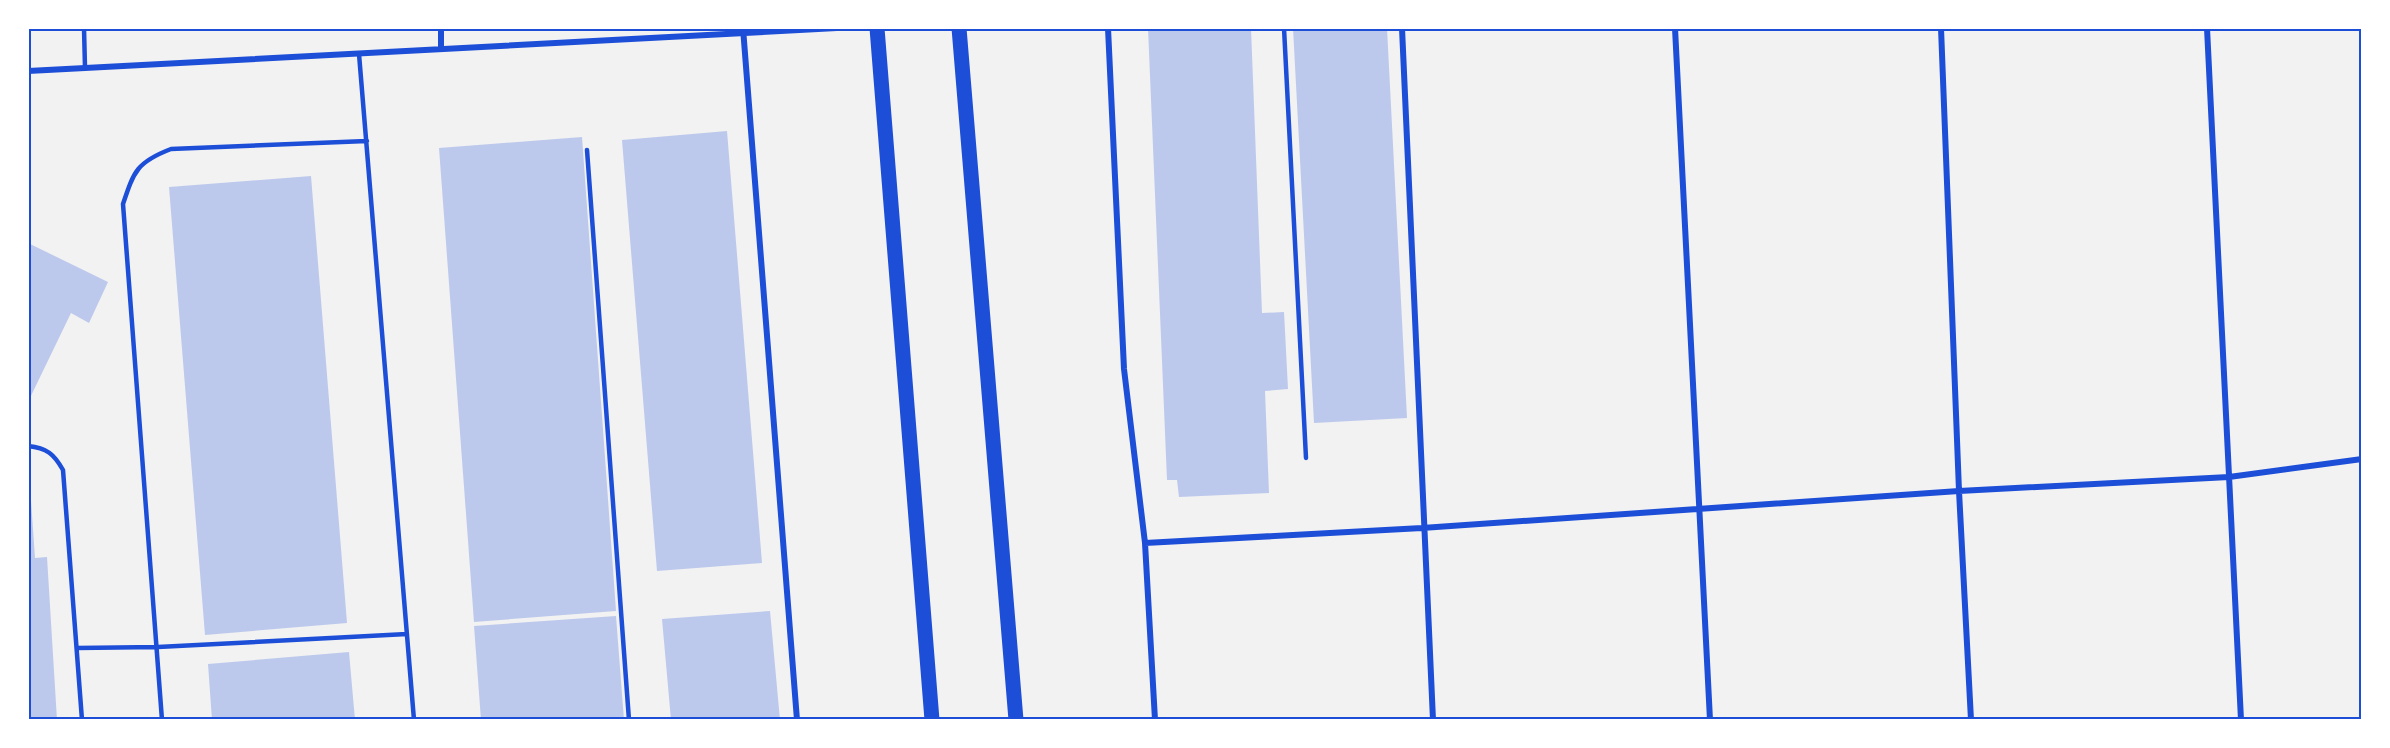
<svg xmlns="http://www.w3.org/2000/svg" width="2390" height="748" font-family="'Work Sans',sans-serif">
	<rect width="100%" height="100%" fill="#f2f2f2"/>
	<!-- building -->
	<path fill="#bdc9ec" d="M 1148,28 L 1251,28 L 1262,313 L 1284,312 L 1288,389 L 1265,391 L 1269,493 L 1179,497 L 1177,480 L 1167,480 Z
		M 1293,28 L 1387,28 L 1407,418 L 1314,423 Z
		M 727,131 L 762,563 L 657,571 L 622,140 Z
		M 582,137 L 616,611 L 474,622 L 439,148 Z
		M 311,176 L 347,623 L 205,635 L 169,187 Z
		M 28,243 L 108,282 L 89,323 L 71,313 L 28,402 Z
		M 28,486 L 30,486 L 35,558 L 47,557 L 57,720 L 28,720 Z
		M 770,611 L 780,720 L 671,720 L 662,619 Z
		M 616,616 L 624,720 L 481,720 L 474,626 Z
		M 349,652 L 355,720 L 212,720 L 208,664 Z"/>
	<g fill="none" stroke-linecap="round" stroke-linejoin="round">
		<!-- service -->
		<path stroke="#1d4ed8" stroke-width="4.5" d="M 84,28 L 85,68
			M 1284,28 L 1306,458
			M 359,54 L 414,720
			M 587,150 L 629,720
			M 28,446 C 47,448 54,454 63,470 L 82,720
			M 77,648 L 158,647 L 407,634
			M 162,720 L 123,204 C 134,171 137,162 171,149 L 367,141"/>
		<!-- minor -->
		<path stroke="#1d4ed8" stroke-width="6" d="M 441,28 L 441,49
			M 743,28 L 797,720
			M 1108,28 L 1124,369 L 1145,543 L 1155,720
			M 1402,28 L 1433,720
			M 1675,28 L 1710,720
			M 1941,28 L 1959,491 L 1971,720
			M 2207,28 L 2241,720
			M 28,71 L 837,28
			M 1145,543 L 1422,528 L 1959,491 L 2229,477 L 2362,459"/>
		<!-- primary -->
		<path stroke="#1d4ed8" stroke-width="15" d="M 877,28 L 932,720
			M 959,28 L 1016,720"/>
	</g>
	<!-- border -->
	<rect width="2390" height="748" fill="none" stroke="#ffffff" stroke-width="60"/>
	<rect x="30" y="30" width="2330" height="688" fill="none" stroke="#1d4ed8" stroke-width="2"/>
</svg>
